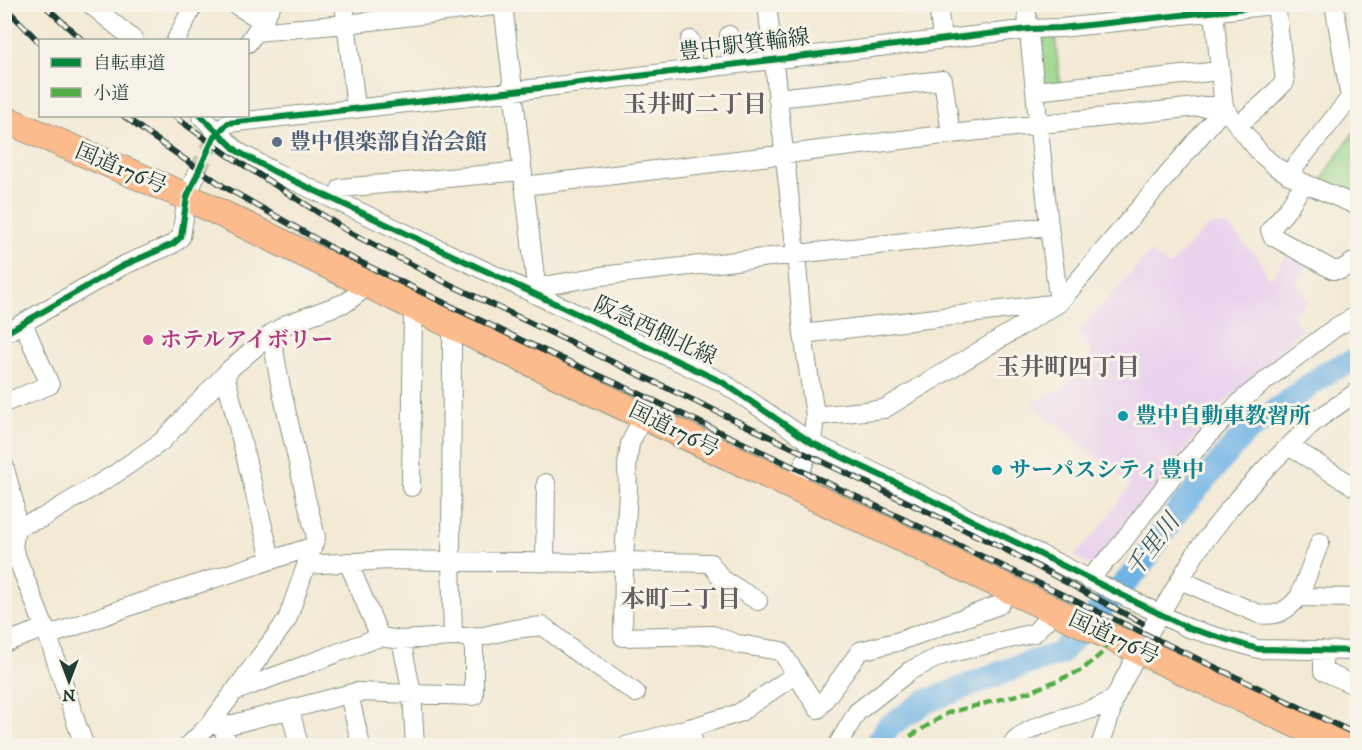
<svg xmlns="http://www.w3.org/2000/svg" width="1362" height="750" font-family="'IM FELL DW Pica','Noto Serif JP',serif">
	<rect width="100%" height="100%" fill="#f7f3e8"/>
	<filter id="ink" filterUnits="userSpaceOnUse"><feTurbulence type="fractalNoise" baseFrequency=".0167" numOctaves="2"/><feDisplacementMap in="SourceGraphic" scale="12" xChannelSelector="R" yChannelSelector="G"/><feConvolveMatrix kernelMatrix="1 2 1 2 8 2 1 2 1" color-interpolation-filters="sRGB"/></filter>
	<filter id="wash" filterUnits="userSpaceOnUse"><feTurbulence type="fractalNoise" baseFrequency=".008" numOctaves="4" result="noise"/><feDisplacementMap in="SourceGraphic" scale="24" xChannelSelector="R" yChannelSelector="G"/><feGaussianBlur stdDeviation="1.35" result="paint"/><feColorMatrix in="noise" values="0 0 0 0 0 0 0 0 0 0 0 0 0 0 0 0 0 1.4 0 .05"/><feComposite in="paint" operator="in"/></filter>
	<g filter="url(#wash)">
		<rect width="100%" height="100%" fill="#f3e9d4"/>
		<!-- built -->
		<path fill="#e9d2ed" d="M 1214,225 L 1228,226 L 1259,259 L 1267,276 L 1273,276 L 1288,252 L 1309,262 L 1297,282 L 1309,301 L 1293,315 L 1301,329 L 1252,382 L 1230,396 L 1200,431 L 1094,566 L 1074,556 L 1097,532 L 1130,485 L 1031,403 L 1063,388 L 1092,355 L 1078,331 L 1151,252 L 1169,267 L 1204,230 Z"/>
		<!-- green -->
		<path fill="#9ad68b" stroke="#5c8a60" stroke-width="1.5" d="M 1055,35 L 1060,84 L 1044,86 L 1035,43 L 1040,37 Z
			M 1357,128 L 1357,200 L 1325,187 L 1323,179 L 1327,171 Z"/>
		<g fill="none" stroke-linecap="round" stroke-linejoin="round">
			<!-- river -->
			<path stroke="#70b3e5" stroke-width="24" d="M 875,746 L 889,726 L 925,702 L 1019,666 L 1059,654 L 1138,569 L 1176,513 L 1245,433 L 1329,371 L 1358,359"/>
		</g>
	</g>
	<g filter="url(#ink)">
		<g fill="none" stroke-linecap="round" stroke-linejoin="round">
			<!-- minor-tunnel -->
			<path stroke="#c9c7b4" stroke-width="18" stroke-dasharray="18 9" stroke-linecap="butt" d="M 196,175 L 214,137"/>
			<defs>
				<path id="minor" d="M 90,4 L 134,40
					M 234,4 L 263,21
					M 344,4 L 356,108
					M 503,4 L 537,294
					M 767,4 L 796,254 L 803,334 L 815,416 L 812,443 L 794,488
					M 938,4 L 942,39
					M 1026,4 L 1049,226 L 1059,303
					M 1214,12 L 1224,108 L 1261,154 L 1276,167 L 1304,183 L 1358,206
					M 256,32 L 346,24 L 503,5
					M 729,35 L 732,64
					M 176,40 L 194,4
					M 690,40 L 693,69
					M 248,43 L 263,21 L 272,4
					M 1035,91 L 1219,71
					M 777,98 L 943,80 L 951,134
					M 201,116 L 237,151 L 273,171 L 722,382 L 812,443 L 903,486 L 1188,628 L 1258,649 L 1358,651
					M 1238,125 L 1263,104 L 1285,82 L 1276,5
					M 214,137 L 228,123 L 514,91 L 1029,29 L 1061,28 L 1283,4
					M 1288,175 L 1350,98 L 1334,4
					M 1304,183 L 1287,210 L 1270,230 L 1272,236 L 1333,270 L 1341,270 L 1358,259
					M 524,186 L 951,134 L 1224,104
					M 334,200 L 341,188 L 522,171
					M 537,294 L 544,286 L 601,276 L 1049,226
					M 4,334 L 122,266 L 173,244 L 181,237 L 187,197 L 196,175
					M 803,334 L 1051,304
					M 225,374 L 271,559
					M 4,403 L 50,385 L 23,323
					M 815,416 L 884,409 L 1059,303 L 1224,108
					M 1289,446 L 1358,489
					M 4,465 L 14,502 L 16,527 L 13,548 L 48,636 L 78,728 L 85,746
					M 411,487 L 413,306
					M 16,527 L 42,518 L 115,474 L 161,442 L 230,369 L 271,334 L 287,324 L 347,302 L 369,285
					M 348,562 L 380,637
					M 545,562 L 546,483
					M 307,565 L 388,560 L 591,563 L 624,561 L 628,490 L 627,465 L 630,444 L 643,415
					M 1088,579 L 1114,553 L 1175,473 L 1214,429 L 1243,399 L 1279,370 L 1336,327 L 1358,315
					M 1180,580 L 1259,614 C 1277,617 1287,611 1299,597 L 1358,598
					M 1299,597 L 1320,542
					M 758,601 L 722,579 L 710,563 L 624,561 L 623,637 L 713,635 L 737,644 L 781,651 L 796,674
					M 48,636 L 139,603 L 305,549 L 309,559
					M 463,637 L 484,636 L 514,629 L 543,626 L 580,655 L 636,693
					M 401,640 L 412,693 L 415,746
					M 4,643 L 45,628
					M 1323,650 L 1323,671 L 1358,687
					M 233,692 L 380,637 L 401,640 L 453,637 L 451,561 L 452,337 L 456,327
					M 349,694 L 361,746
					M 290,709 L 299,746
					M 211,723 L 222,727 L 356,692 L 474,696 L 474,636
					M 222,727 L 229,746
					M 689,728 L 739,713 L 796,674 L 818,709 L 860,651 L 900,641 L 999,605 L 1010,590
					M 188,746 L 211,723 L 287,620 L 316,537 L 306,498 L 280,383 L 271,334
					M 626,746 L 689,728 L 695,746
					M 837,746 L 857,712 L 911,670 L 943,655 L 1034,633 L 1055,611
					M 1011,746 C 1025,724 1069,718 1092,709 C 1100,707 1107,702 1114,699
					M 1100,746 L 1110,716 L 1114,699 L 1139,650 L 1197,551 L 1230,508 L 1266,468 L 1314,422 L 1358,391"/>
				<path id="highway" d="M 4,119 L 187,197 L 456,327 L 1055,611 L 1343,746"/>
			</defs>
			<!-- minor casing -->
			<use href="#minor" stroke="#899384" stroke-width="20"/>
			<!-- highway casing -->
			<use href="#highway" stroke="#899384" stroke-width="29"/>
			<!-- minor -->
			<use href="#minor" stroke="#fff" stroke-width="18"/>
			<!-- highway -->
			<use href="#highway" stroke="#fbbb8d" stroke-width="27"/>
			<defs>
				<path id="rail" d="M 43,4 L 82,40
					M 4,6 L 40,43
					M 124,116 L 147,133 L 223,186 L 337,251 L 523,341 L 642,395 L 1358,735
					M 174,116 L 228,155 L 349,232 L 451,285 L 999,546 L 1142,623"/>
			</defs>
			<!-- rail casing -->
			<use href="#rail" stroke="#1f3d34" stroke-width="6"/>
			<!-- rail -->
			<use href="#rail" stroke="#f7f3e8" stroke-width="4" stroke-dasharray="11" stroke-linecap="butt"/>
			<!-- quiet -->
			<path stroke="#52ad45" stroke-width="4.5" stroke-dasharray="9 4.5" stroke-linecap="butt" d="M 901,746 L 909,737 L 948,713 L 1032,691 L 1082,670 L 1102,653 L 1112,638"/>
			<defs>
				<path id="cycleway" d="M 201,116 L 237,151 L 273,171 L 722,382 L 812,443 L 903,486 L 1188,628 L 1258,649 L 1358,651
					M 4,334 L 122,266 L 173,244 L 181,237 L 187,197 L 214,137 L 228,123 L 514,91 L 1029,29 L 1061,28 L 1283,4"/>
			</defs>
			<!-- cycleway casing -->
			<use href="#cycleway" stroke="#f7f3e8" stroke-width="10"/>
			<!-- cycleway -->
			<use href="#cycleway" stroke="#00873e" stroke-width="6"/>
		</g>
	</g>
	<!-- markers -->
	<circle fill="#5c6f8a" stroke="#f7f3e8" stroke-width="2" cx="277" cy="142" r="6"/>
	<circle fill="#d1479c" stroke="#f7f3e8" stroke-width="2" cx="148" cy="340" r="6"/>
	<g fill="#0f9aa8" stroke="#f7f3e8" stroke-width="2">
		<circle cx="1123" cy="416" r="6"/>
		<circle cx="997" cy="470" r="6"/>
	</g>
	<g text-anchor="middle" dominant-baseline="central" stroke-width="6" stroke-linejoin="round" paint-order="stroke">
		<!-- street labels -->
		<g font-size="22" fill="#1f3d34" stroke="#f7f3e8">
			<text transform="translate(744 45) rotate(-7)">豊中駅箕輪線</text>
			<text transform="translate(121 169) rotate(23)">国道176号</text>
			<text transform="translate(655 331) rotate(25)">阪急西側北線</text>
			<text transform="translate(674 430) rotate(26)">国道176号</text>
			<text transform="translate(1114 638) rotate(25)">国道176号</text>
		</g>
		<!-- service labels -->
		<g font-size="22" font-weight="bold" fill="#4e5e75" stroke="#f7f3e8" text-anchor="start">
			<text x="289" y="142">豊中倶楽部自治会館</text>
		</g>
		<!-- hotel labels -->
		<g font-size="22" font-weight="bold" fill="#b23c85" stroke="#f7f3e8" text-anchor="start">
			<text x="160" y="340">ホテルアイボリー</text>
		</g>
		<!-- culture labels -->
		<g font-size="22" font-weight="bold" fill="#0d838f" stroke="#f7f3e8" text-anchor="start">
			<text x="1135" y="416">豊中自動車教習所</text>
			<text x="1009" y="470">サーパスシティ豊中</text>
		</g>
		<!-- neighbourhood labels -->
		<g font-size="24" font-weight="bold" fill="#645e62" stroke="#f7f3e8">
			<text x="695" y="105">玉井町二丁目</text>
			<text x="1068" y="368">玉井町四丁目</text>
			<text x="681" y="600">本町二丁目</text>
		</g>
		<!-- water labels -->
		<g font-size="24" font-style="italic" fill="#335a60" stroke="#f7f3e8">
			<text transform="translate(1153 546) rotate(-53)">千里川</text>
		</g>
	</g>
	<!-- margin -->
	<rect width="1362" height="750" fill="none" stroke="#f7f3e8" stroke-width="24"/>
	<!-- legend -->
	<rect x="39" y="39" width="210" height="78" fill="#f7f3e8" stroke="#a1aaa0" stroke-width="1.5"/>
	<rect x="51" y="58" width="30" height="9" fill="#00873e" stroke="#a1aaa0" stroke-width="1.5"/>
	<text x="93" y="69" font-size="18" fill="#1f3d34">自転車道</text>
	<rect x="51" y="88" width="30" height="9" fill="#52ad45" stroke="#a1aaa0" stroke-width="1.5"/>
	<text x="93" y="99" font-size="18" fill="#1f3d34">小道</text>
	<!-- north arrow -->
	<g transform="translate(69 681) rotate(180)" stroke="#f7f3e8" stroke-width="4.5" paint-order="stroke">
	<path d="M0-4.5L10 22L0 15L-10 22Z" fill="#1f3d34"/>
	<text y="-9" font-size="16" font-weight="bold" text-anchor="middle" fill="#1f3d34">N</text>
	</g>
</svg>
